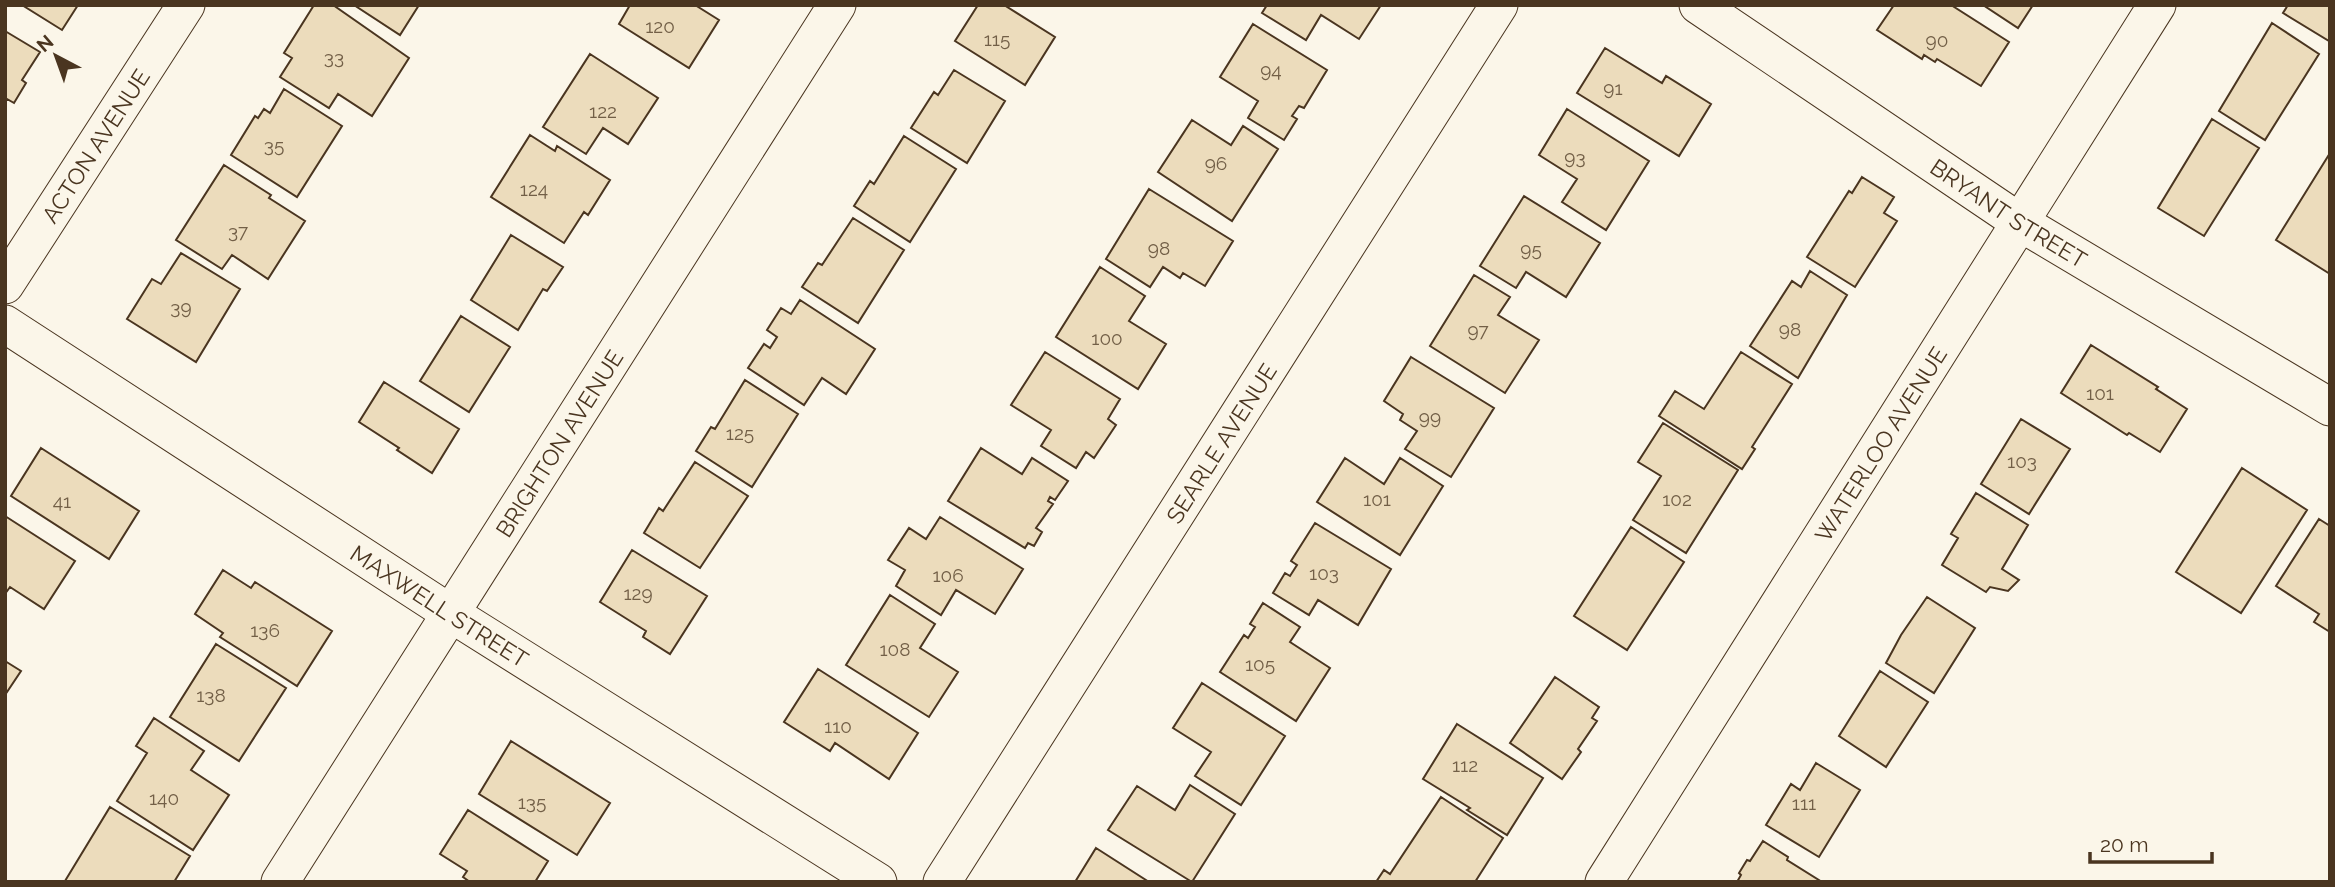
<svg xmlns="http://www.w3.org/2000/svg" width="2335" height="887" font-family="Raleway,sans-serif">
	<rect width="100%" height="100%" fill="#fbf6e9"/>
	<!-- building -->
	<path fill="#ecdcbc" stroke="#4a3520" stroke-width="2" d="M 22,5 L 78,5 L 62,30 Z
		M 314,5 L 333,5 L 409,58 L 372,116 L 338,94 L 329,108 L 280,77 L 292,58 L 284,53 Z
		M 354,5 L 419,5 L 400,35 Z
		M 630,5 L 695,5 L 719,20 L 689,68 L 619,24 Z
		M 978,5 L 1004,5 L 1055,37 L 1025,85 L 955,41 Z
		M 1267,5 L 1381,5 L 1359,39 L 1321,15 L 1306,40 L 1262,13 Z
		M 1894,5 L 1951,5 L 2009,42 L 1981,86 L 1937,59 L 1935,62 L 1924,55 L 1922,59 L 1877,30 Z
		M 1983,5 L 2033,5 L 2018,28 Z
		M 2288,5 L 2330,5 L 2329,41 L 2283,13 Z
		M 2272,23 L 2319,54 L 2265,140 L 2219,111 Z
		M 1253,24 L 1327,70 L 1304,108 L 1299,106 L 1292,116 L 1297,119 L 1284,140 L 1248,118 L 1258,101 L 1220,77 Z
		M 5,31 L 40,52 L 22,80 L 26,83 L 14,103 L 7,99 L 5,102 Z
		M 1605,48 L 1662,83 L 1666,76 L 1711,104 L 1679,156 L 1577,93 Z
		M 590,54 L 658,98 L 628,144 L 603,128 L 586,154 L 543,127 Z
		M 954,70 L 1005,101 L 967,163 L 911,128 L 934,92 L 938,95 Z
		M 284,89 L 342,126 L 297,197 L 231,155 L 255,116 L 258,118 L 264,109 L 270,113 Z
		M 1567,109 L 1649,161 L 1606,230 L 1562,202 L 1577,179 L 1539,155 Z
		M 2212,119 L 2259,148 L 2204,236 L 2158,208 Z
		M 1192,120 L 1231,145 L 1243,126 L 1278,149 L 1232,221 L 1158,172 Z
		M 530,135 L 555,151 L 557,146 L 610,180 L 588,215 L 584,212 L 564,243 L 491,197 Z
		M 904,136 L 956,169 L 910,242 L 854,206 L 870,181 L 874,184 Z
		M 2330,153 L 2330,274 L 2276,240 Z
		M 224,165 L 271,195 L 269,198 L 305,221 L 268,279 L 232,255 L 222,269 L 176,240 Z
		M 1862,177 L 1894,197 L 1884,213 L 1897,221 L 1855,287 L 1807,257 L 1849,191 L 1852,193 Z
		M 1149,189 L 1233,241 L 1205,286 L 1183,273 L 1180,278 L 1163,267 L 1150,287 L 1106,259 Z
		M 1524,196 L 1600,243 L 1566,297 L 1526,272 L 1516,288 L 1480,266 Z
		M 853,218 L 904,250 L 858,323 L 802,287 L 818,263 L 822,265 Z
		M 511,235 L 563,267 L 547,291 L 543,289 L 518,330 L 471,300 Z
		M 181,253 L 240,289 L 196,362 L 127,319 L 152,279 L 161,284 Z
		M 1100,267 L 1145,296 L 1129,321 L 1166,344 L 1138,389 L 1056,337 Z
		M 1810,271 L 1847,295 L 1798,378 L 1750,346 L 1792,281 L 1801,287 Z
		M 1474,275 L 1510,297 L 1498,315 L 1539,340 L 1505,393 L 1430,346 Z
		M 800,300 L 875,349 L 846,394 L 822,378 L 804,405 L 748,368 L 764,344 L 770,348 L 777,337 L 767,330 L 781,308 L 791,314 Z
		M 461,316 L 510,347 L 469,412 L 420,381 Z
		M 2091,345 L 2158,387 L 2156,389 L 2187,409 L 2160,452 L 2129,433 L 2127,435 L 2061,393 Z
		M 1045,352 L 1120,399 L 1108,419 L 1116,425 L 1094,458 L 1086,452 L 1076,468 L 1041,446 L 1051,430 L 1011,405 Z
		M 1741,352 L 1792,384 L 1752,447 L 1755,449 L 1742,469 L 1659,416 L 1675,391 L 1704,409 Z
		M 1411,357 L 1494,408 L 1451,477 L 1405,449 L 1417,431 L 1400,420 L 1403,414 L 1384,401 Z
		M 745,380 L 798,414 L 752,487 L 696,451 L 711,427 L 715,429 Z
		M 384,382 L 459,429 L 432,473 L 397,450 L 399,448 L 359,422 Z
		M 2021,419 L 2070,449 L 2029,514 L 1981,484 Z
		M 1663,423 L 1738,470 L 1686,553 L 1633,520 L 1661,476 L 1638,462 Z
		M 41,448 L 139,511 L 109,559 L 11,496 Z
		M 981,448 L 1022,474 L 1032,458 L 1068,481 L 1055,500 L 1050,497 L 1048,501 L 1053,504 L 1036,528 L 1042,532 L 1034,546 L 1028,543 L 1025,548 L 948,501 Z
		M 1345,458 L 1384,484 L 1400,458 L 1443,486 L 1400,555 L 1317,502 Z
		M 695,462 L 748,496 L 700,568 L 644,533 L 659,508 L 663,511 Z
		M 2242,468 L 2307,510 L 2241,613 L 2176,572 Z
		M 1976,493 L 2028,525 L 2002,569 L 2019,580 L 2008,591 L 1990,587 L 1986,592 L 1942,565 L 1958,538 L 1951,534 Z
		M 5,516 L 75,561 L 44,609 L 10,587 L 5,594 Z
		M 940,517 L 1023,569 L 995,614 L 956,590 L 941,615 L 896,586 L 905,570 L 888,560 L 909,528 L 926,539 Z
		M 2319,519 L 2330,526 L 2330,632 L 2314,622 L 2319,614 L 2276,586 Z
		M 1315,523 L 1391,569 L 1358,625 L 1318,600 L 1309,615 L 1273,593 L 1285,573 L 1290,576 L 1297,565 L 1291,561 Z
		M 1631,527 L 1684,562 L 1627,650 L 1574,616 Z
		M 632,550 L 707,596 L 670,654 L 643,637 L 646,631 L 600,602 Z
		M 223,570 L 251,588 L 255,582 L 332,631 L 297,686 L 220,637 L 223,633 L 195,614 Z
		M 890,595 L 935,624 L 920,648 L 958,672 L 929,717 L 846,665 Z
		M 1927,597 L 1975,628 L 1934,693 L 1886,663 L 1901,635 Z
		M 1263,603 L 1300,627 L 1290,642 L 1330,668 L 1296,721 L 1220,672 L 1244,635 L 1248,638 L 1255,627 L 1250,624 Z
		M 216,644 L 286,688 L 239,761 L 170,717 Z
		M 5,661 L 21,671 L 5,695 Z
		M 818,669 L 918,733 L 889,779 L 835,743 L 830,751 L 784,722 Z
		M 1880,671 L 1928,702 L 1886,767 L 1839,736 Z
		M 1555,677 L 1599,707 L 1592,718 L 1597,721 L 1578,749 L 1581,752 L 1562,779 L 1510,743 Z
		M 1202,683 L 1285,736 L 1241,805 L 1195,776 L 1211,752 L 1173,728 Z
		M 154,718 L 204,751 L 191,770 L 229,795 L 193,850 L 117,801 L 147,753 L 136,746 Z
		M 1457,724 L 1543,778 L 1507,835 L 1467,810 L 1470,808 L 1423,779 Z
		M 511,741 L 610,803 L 577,855 L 479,794 Z
		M 1816,763 L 1860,790 L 1819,857 L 1766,825 L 1791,784 L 1800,790 Z
		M 1190,785 L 1235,814 L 1192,882 L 1108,830 L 1137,786 L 1175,810 Z
		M 1441,797 L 1503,838 L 1475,882 L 1376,882 L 1384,870 L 1390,874 Z
		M 110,807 L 190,856 L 174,882 L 65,881 Z
		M 468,810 L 548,861 L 535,882 L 470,882 L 463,877 L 467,871 L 440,854 Z
		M 1763,841 L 1788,857 L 1787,860 L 1822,882 L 1737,882 L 1741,875 L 1739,873 L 1747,860 L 1750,861 Z
		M 1096,848 L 1149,882 L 1075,882 Z"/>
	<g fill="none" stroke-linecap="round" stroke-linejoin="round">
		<defs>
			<g id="minor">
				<path id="s1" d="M 1698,5 L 2021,223 L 2330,407"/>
				<path id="s2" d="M 5,285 L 186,5"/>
				<path id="s3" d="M 5,324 L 450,613 L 878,882"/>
				<path id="s4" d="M 280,882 L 837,5"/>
				<path id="s5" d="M 942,882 L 1499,5"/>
				<path id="s6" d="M 1604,882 L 2157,5"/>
			</g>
		</defs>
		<!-- minor casing -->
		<use href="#minor" stroke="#4a3520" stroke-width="39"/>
		<!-- minor -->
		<use href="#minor" stroke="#fbf6e9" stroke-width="37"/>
	</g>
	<g text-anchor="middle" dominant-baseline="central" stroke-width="5" stroke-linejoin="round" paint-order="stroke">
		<!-- number labels -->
		<g font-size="19" fill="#725f47">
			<text x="660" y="26">120</text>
			<text x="997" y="39">115</text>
			<text x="1937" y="40">90</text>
			<text x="334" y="57">33</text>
			<text x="1271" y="70">94</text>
			<text x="1613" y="88">91</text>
			<text x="603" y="111">122</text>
			<text x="274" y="145">35</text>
			<text x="1575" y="157">93</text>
			<text x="1216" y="163">96</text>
			<text x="534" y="189">124</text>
			<text x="238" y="231">37</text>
			<text x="1159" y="248">98</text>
			<text x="1531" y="249">95</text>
			<text x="181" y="307">39</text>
			<text x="1790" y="329">98</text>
			<text x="1478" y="330">97</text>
			<text x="1107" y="338">100</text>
			<text x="2100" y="393">101</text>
			<text x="1430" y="417">99</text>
			<text x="740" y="433">125</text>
			<text x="2022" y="461">103</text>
			<text x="1377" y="499">101</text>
			<text x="1677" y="499">102</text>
			<text x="62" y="501">41</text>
			<text x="1324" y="573">103</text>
			<text x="948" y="575">106</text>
			<text x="638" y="593">129</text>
			<text x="265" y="630">136</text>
			<text x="895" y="649">108</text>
			<text x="1260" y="664">105</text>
			<text x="211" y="695">138</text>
			<text x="838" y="726">110</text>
			<text x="1465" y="765">112</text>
			<text x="164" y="798">140</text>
			<text x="532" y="802">135</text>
			<text x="1804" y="803">111</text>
		</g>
		<!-- street labels -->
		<g font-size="23" fill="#4a3520" stroke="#fbf6e9">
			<text stroke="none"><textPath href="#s2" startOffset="166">ACTON AVENUE</textPath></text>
			<text stroke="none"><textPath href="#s1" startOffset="374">BRYANT STREET</textPath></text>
			<text stroke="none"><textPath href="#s4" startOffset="520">BRIGHTON AVENUE</textPath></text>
			<text stroke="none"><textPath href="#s5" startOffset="520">SEARLE AVENUE</textPath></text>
			<text stroke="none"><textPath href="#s6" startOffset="518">WATERLOO AVENUE</textPath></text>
			<text stroke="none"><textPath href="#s3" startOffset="518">MAXWELL STREET</textPath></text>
		</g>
	</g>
	<!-- border -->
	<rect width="2335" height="887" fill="none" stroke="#4a3520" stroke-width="14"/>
	<!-- north arrow -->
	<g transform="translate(56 56) rotate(319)" stroke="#fbf6e9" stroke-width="5" paint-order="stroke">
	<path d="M0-5L12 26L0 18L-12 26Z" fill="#4a3520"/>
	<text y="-10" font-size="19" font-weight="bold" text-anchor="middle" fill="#4a3520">N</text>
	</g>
	<!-- scale -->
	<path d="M2090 852v10h122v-10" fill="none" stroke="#4a3520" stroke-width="3.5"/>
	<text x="2100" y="852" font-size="21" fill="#4a3520" stroke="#fbf6e9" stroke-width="5" paint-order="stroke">20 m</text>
</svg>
